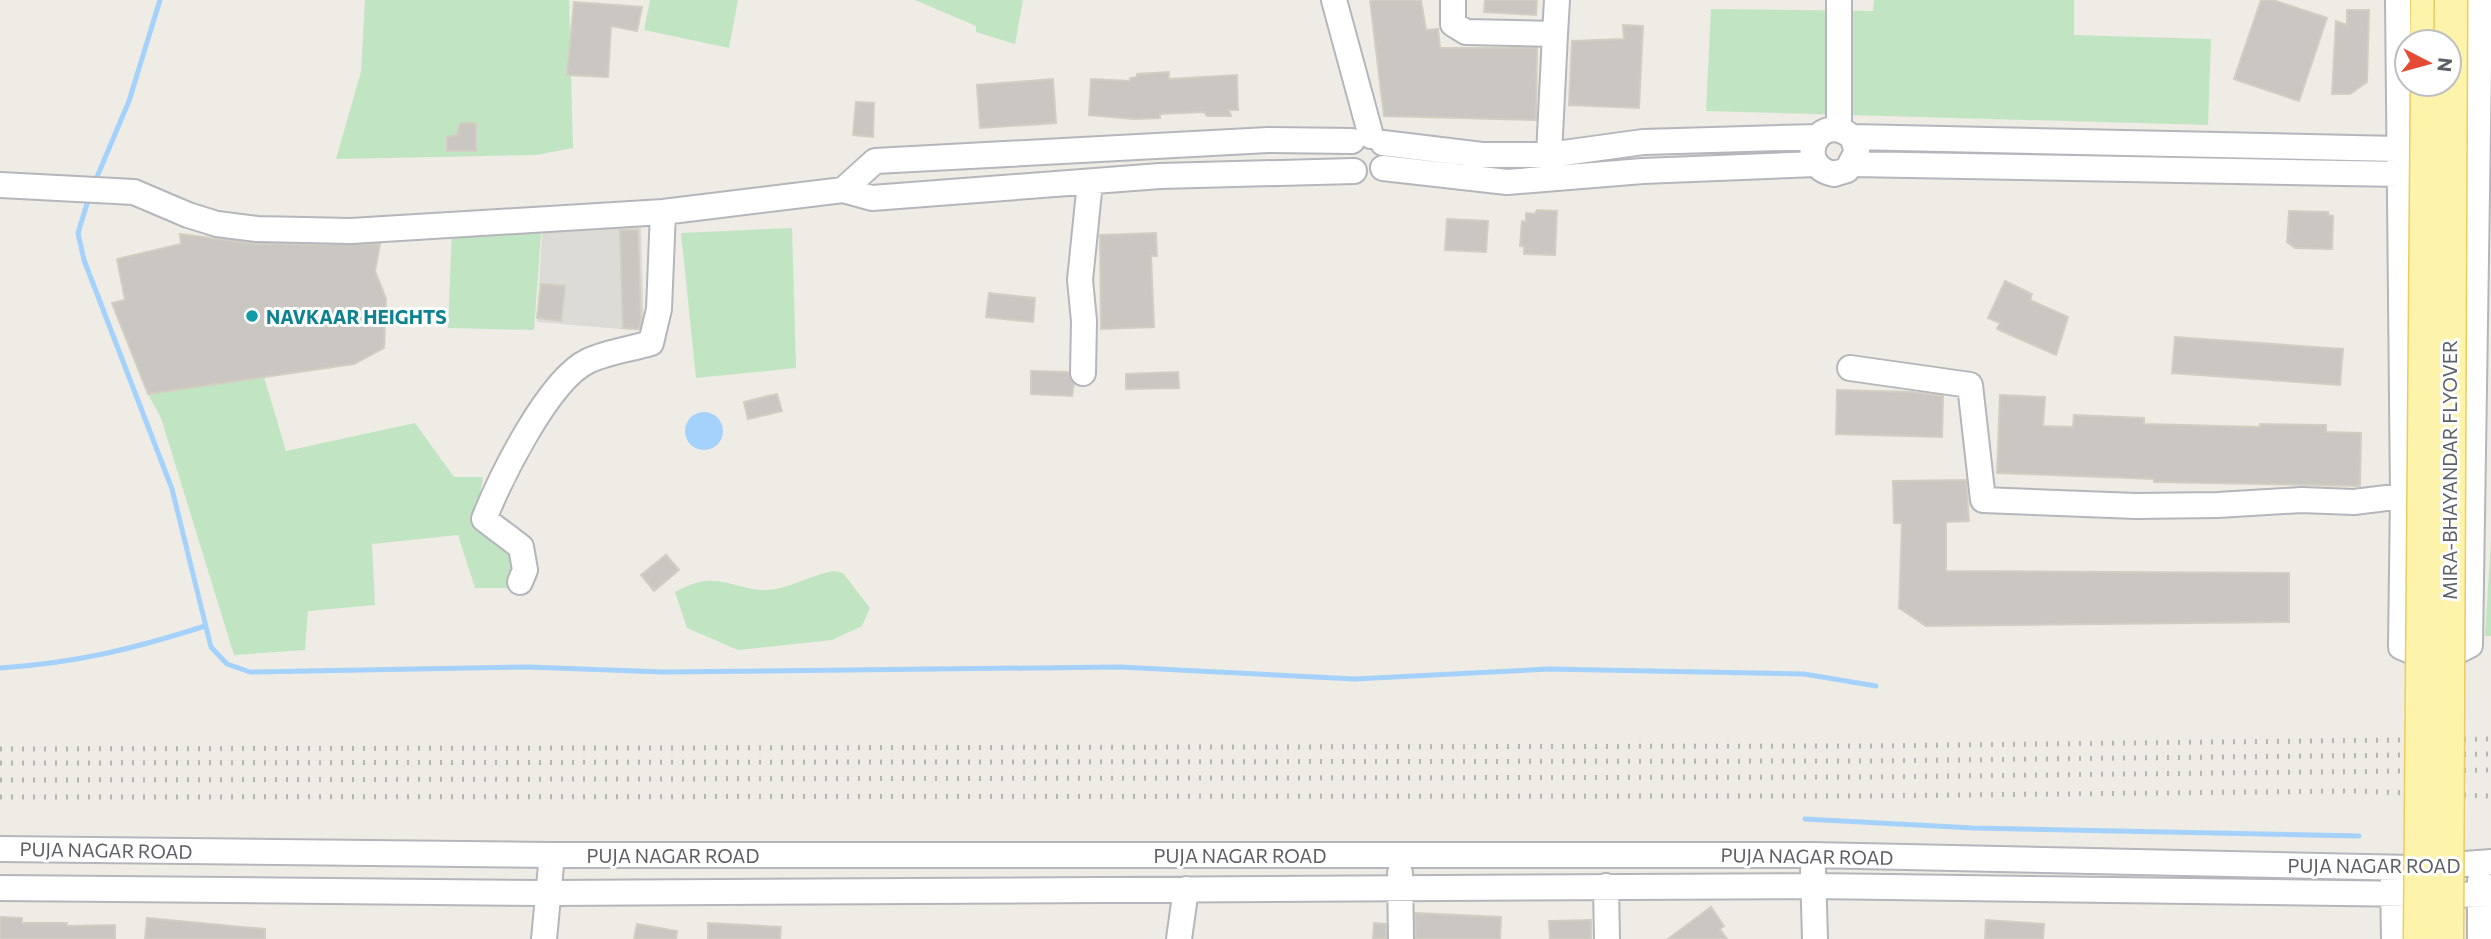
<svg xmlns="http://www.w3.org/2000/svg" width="2491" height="939" font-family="Commissioner,sans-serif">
	<rect width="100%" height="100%" fill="#eeece4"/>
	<!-- industrial -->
	<path fill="#dddbd6" d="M 641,226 L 644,331 L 537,322 L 542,233 Z"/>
	<!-- green -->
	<path fill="#c1e5c3" d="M 365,0 L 569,0 L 573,148 L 536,155 L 336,159 L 361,72 Z
		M 650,0 L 738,0 L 729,48 L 644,30 Z
		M 915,0 L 1023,0 L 1015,44 L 976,32 L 976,26 Z
		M 1874,0 L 2074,0 L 2074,35 L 2211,39 L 2208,125 L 1706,111 L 1711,9 L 1873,11 Z
		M 792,228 L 796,368 L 696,378 L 681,233 Z
		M 452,230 L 541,234 L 534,330 L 448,328 Z
		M 264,377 L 286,451 L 415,423 L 454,477 L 483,477 L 476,517 L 514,559 L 509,588 L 475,588 L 458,535 L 372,544 L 375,605 L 308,611 L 305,650 L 234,655 L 161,418 L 148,394 Z
		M 2491,538 L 2491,636 L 2485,636 Z
		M 834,571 L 843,573 L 870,608 L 862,626 L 832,640 L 738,650 L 687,628 L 675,592 C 722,565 736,596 776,589 C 796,585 814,574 834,571 Z"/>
	<!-- water -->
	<path fill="#a5d2fc" d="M685 431a19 19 0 1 1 38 0a19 19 0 1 1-38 0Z"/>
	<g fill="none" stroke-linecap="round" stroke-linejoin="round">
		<!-- stream -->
		<path stroke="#a5d2fc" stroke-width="5" d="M 94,184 L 129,101 L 160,0
			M 89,197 L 78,233 L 84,260 L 172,489 L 211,647 L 227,664 L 250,672 L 528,667 L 663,672 L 1120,667 L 1355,679 L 1549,669 L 1804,674 L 1876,686
			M 0,668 C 76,663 133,649 205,626
			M 1805,819 L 1973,828 L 2359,836"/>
	</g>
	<!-- building -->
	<path fill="#cac6c1" stroke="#d3cec2" stroke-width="2" d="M 1370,0 L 1421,0 L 1426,30 L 1438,29 L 1440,48 L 1537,48 L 1536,120 L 1384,116 Z
		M 1485,0 L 1537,0 L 1536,15 L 1484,12 Z
		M 2261,0 L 2273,0 L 2327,18 L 2299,101 L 2234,79 Z
		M 574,2 L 642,7 L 637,31 L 611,26 L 608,77 L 567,75 Z
		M 2347,10 L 2369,10 L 2367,82 L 2350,94 L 2332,94 L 2336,21 L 2347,25 Z
		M 1623,25 L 1643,26 L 1639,108 L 1569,105 L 1572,41 L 1624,39 Z
		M 1169,72 L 1169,79 L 1237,75 L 1238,110 L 1229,110 L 1231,116 L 1207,116 L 1204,112 L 1160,114 L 1160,118 L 1135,119 L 1089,115 L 1091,79 L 1130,81 L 1130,78 L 1137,77 L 1137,74 Z
		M 1053,79 L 1056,123 L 980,128 L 977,85 Z
		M 856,102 L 874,103 L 873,137 L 853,135 Z
		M 460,123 L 476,123 L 476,151 L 447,151 L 447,137 L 457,135 Z
		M 1537,210 L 1557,211 L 1555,255 L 1524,254 L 1524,246 L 1520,246 L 1522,221 L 1526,222 L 1526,213 L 1535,214 Z
		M 2289,211 L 2328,212 L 2328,215 L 2333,216 L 2332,249 L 2295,248 L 2287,242 Z
		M 1447,219 L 1488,221 L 1486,252 L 1445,250 Z
		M 620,230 L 638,230 L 641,319 L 639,329 L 623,328 Z
		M 1156,233 L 1157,256 L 1151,256 L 1154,327 L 1101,329 L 1100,235 Z
		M 180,234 L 257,244 L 380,244 L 375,271 L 386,299 L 384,348 L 354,364 L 148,394 L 112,303 L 125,300 L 117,259 L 181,244 Z
		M 2005,281 L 2032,294 L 2030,300 L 2068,317 L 2056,355 L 1997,329 L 2000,323 L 1988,318 Z
		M 541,284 L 565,286 L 561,321 L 537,318 Z
		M 989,293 L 1035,298 L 1033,322 L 986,317 Z
		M 2175,337 L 2343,349 L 2340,385 L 2172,373 Z
		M 1031,371 L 1068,372 L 1074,384 L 1072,396 L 1031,394 Z
		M 1178,372 L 1179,388 L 1126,389 L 1126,374 Z
		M 1837,390 L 1912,392 L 1943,396 L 1942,437 L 1836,434 Z
		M 777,394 L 782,411 L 748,419 L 744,402 Z
		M 2000,395 L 2045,397 L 2043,426 L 2073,427 L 2074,415 L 2144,418 L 2144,424 L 2260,427 L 2260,424 L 2326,425 L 2326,432 L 2361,433 L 2360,486 L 2154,482 L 2154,479 L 1997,473 Z
		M 1966,480 L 1969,521 L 1946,522 L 1946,571 L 2289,573 L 2289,622 L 1926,626 L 1899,608 L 1902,523 L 1894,523 L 1893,481 Z
		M 666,555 L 679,570 L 654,591 L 641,575 Z
		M 1711,907 L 1724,926 L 1720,929 L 1727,939 L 1668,939 Z
		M 1415,913 L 1501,917 L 1500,939 L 1416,939 Z
		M 0,917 L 22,918 L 22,923 L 67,923 L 67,926 L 115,925 L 115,939 L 0,939 Z
		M 147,918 L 265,929 L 265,939 L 145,939 Z
		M 1591,920 L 1591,939 L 1550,939 L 1549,921 Z
		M 1986,920 L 2044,924 L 2043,939 L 1985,939 Z
		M 708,923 L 781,927 L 780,939 L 708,939 Z
		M 1374,923 L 1386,924 L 1386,939 L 1373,939 Z
		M 637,924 L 677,931 L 676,939 L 634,939 Z"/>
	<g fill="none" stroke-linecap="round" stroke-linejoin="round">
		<defs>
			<path id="minor" d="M 1334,0 L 1371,136
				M 1453,0 L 1453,24 L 1466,32 L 1555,34 L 1549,155
				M 2398,0 L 2403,496 L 2401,647 L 2436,662 L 2470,645 L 2480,0
				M 1555,34 L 1557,0
				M 1839,129 L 1839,0
				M 1852,137 L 1857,151 L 1847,170 L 1834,174 C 1793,166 1818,109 1852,137 L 2398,149
				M 1383,143 L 1482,155 L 1549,155 L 1643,142 L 1817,137
				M 1853,164 L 2400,174
				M 1383,168 L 1507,182 L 1643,171 L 1816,164
				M 0,185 L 134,192 L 188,215 L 217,224 L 257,229 L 351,231 L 663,212 L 843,190 L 872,198 L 1160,176 L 1354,171
				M 843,190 L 875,161 L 1268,140 L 1352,141
				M 1850,368 L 1970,385 L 1983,500 L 2136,506 L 2218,505 L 2301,500 L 2354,502 L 2419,494
				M 1083,373 L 1084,321 L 1080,280 L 1090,182
				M 520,582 L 525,570 L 521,547 L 484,519 C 500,479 548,380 588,361 C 607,352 631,349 651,343 L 659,309 L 663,212
				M 0,849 L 552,855 L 1813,855 L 2412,868 L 2491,862
				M 1813,870 L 1815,939
				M 1400,873 L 1401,939
				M 2393,880 L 2394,939
				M 1606,886 L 1607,939
				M 0,888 L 548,893 L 1814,886 L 2491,895
				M 544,939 L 552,855
				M 1179,939 L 1186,889
				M 2480,939 L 2480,881"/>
			<path id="major" d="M 2427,42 L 2427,0"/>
		</defs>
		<!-- minor casing -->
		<use href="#minor" stroke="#b4b6bb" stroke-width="28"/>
		<!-- major casing -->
		<use href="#major" stroke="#edcc5e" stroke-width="35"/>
		<!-- minor -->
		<use href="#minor" stroke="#fff" stroke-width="24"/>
		<!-- major -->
		<use href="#major" stroke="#fdf3aa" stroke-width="32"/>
		<!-- rail -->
		<path stroke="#b4b5b5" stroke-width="5" stroke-dasharray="2 9" stroke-linecap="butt" d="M 0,749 L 1861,746 L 2491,739
			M 0,763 L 1861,761 L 2491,754
			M 0,780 L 1861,777 L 2491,770
			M 0,797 L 1861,796 L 2356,791 L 2491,796"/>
		<defs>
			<path id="major-bridge" d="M 2420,939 L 2427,84
				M 2447,939 L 2451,0"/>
		</defs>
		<!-- major-bridge casing -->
		<use href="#major-bridge" stroke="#edcc5e" stroke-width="35" stroke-linecap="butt"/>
		<!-- major-bridge -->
		<use href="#major-bridge" stroke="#fdf3aa" stroke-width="32"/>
	</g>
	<!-- markers -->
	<circle fill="#0f9aa8" stroke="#fff" stroke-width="2.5" cx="252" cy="316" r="7"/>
	<g text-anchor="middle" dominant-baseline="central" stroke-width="6" stroke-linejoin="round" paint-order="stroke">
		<!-- culture labels -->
		<g font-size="19" font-weight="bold" fill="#0d838f" stroke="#fff" text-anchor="start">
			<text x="266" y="316">NAVKAAR HEIGHTS</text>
		</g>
		<!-- street labels -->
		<g font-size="19" fill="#5c5f64" stroke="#fff">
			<text transform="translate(2449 470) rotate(-90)">MIRA-BHAYANDAR FLYOVER</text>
			<text transform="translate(106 850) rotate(1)">PUJA NAGAR ROAD</text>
			<text x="673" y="855">PUJA NAGAR ROAD</text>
			<text x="1240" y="855">PUJA NAGAR ROAD</text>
			<text transform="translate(1807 856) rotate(1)">PUJA NAGAR ROAD</text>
			<text x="2374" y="865">PUJA NAGAR ROAD</text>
		</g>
	</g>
	<!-- north arrow -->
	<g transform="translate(2428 63) rotate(96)"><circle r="33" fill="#ffffff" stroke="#bebfc1" stroke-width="2"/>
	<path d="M0-5L12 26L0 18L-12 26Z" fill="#e44a34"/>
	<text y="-10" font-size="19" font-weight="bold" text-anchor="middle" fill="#5c5f64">N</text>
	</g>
</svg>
